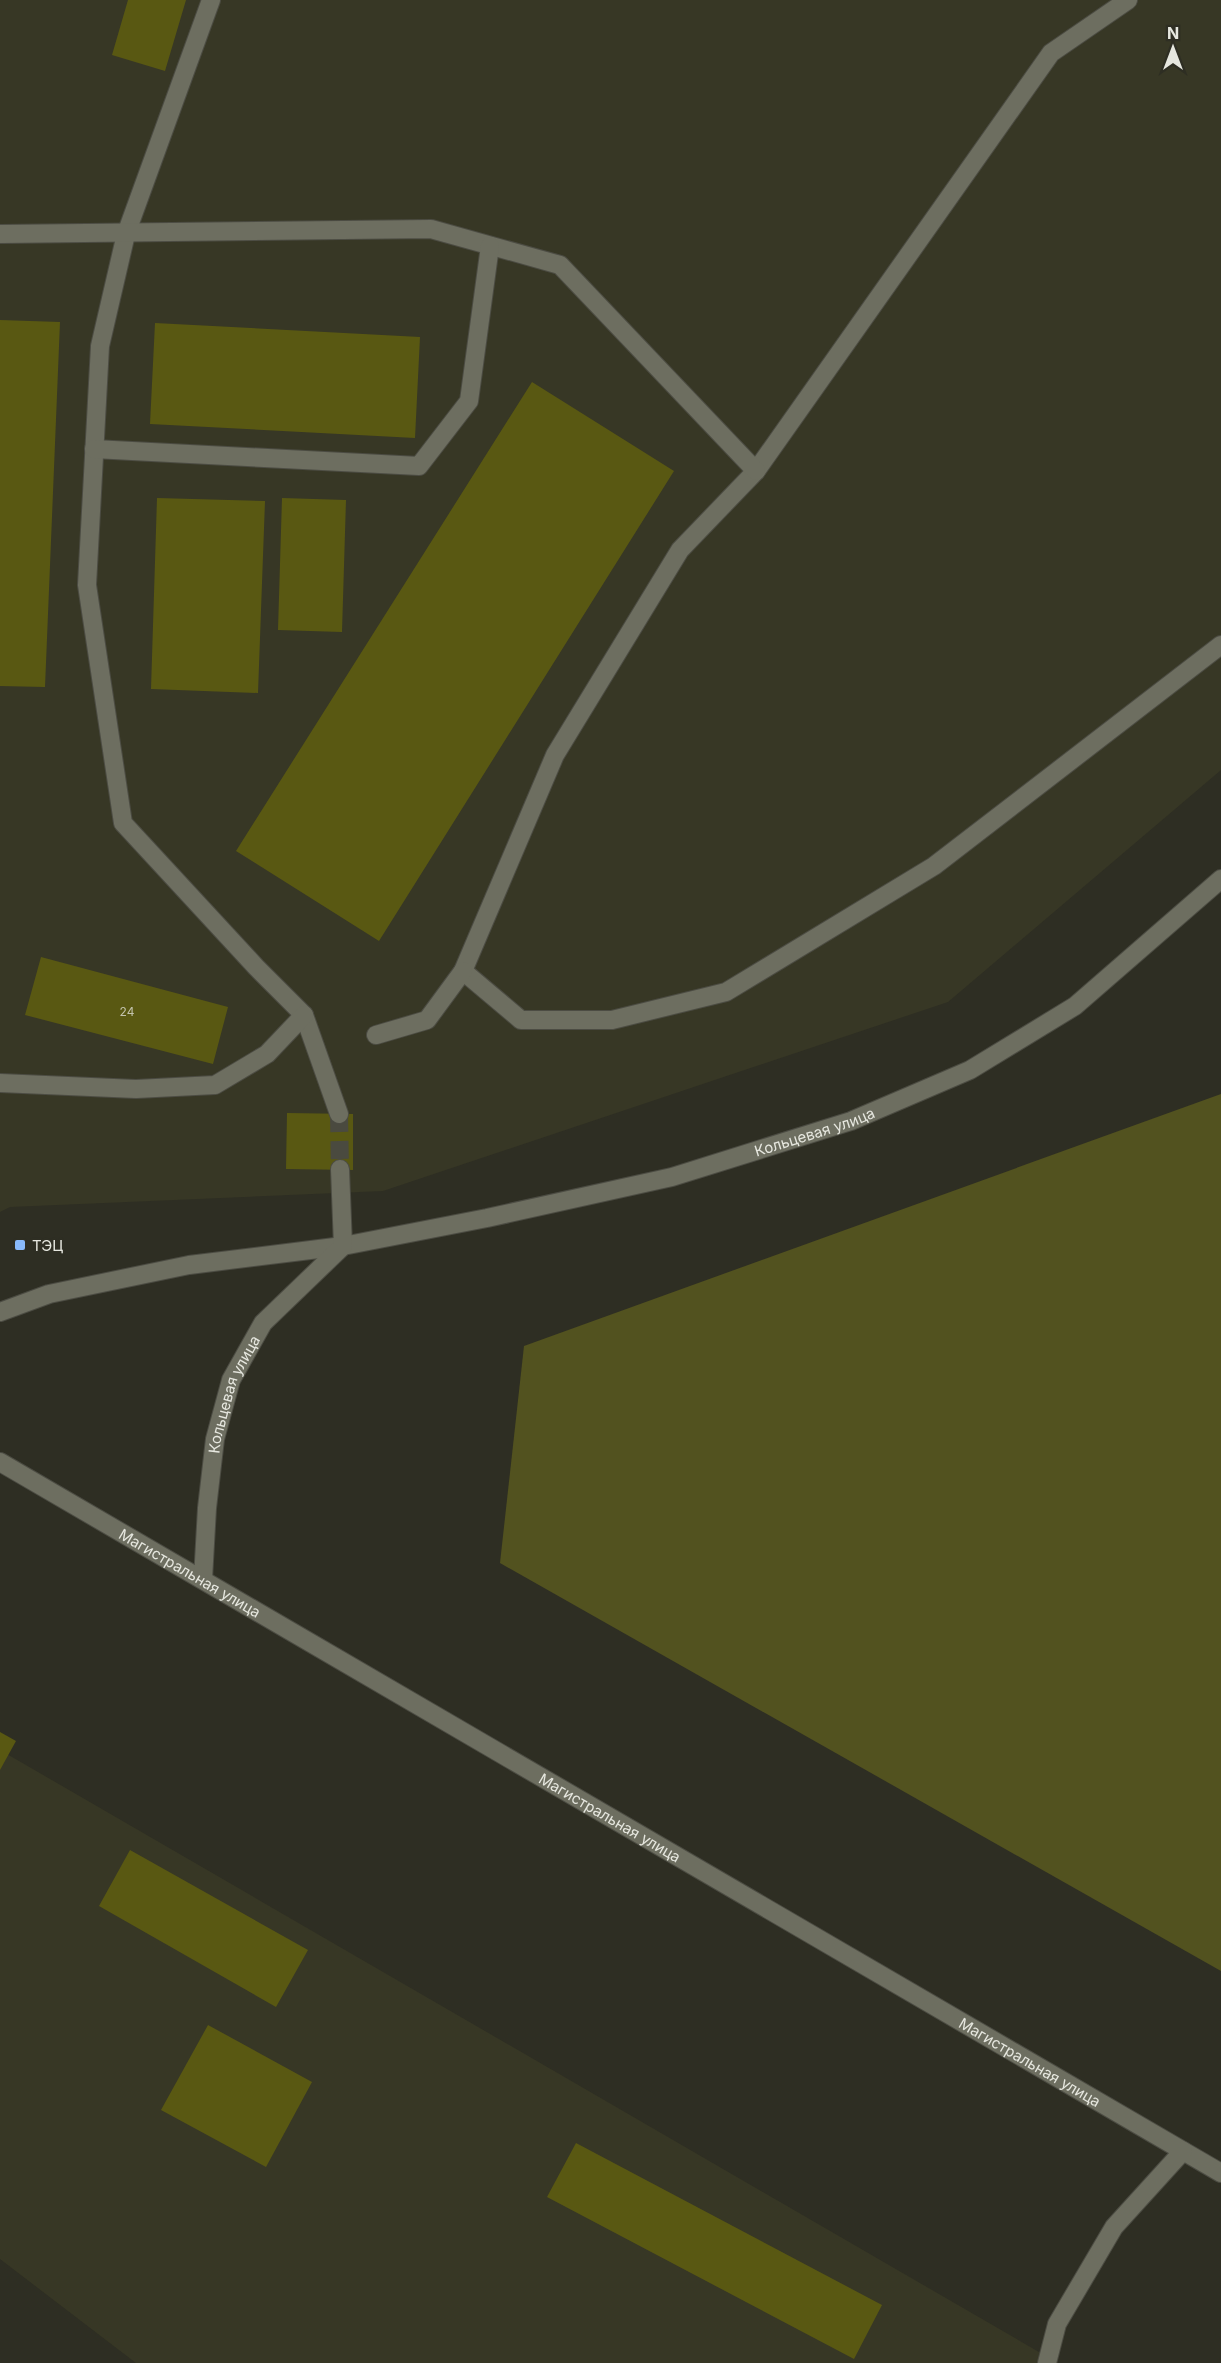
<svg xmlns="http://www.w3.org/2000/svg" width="1221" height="2363" font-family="Inter,sans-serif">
	<rect width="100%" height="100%" fill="#2e2e23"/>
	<!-- built -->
	<path fill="#373725" d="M 0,0 L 1221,0 L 1221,770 L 948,1002 L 383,1191 L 10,1207 L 0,1212 Z
		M 0,1750 L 1058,2363 L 136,2363 L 0,2259 Z"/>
	<!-- green -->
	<path fill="#52521f" d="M 1221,1094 L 1221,1971 L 500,1563 L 524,1346 Z"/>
	<!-- building -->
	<path fill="#595812" d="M 128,0 L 186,0 L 165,71 L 112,55 Z
		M 0,320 L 60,322 L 45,687 L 0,686 Z
		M 155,323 L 420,337 L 415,438 L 150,424 Z
		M 532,382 L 674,471 L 379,941 L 236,851 Z
		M 157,498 L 265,501 L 258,693 L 151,689 Z
		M 282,498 L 346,500 L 342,632 L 278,630 Z
		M 41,957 L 228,1007 L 213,1064 L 25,1015 Z
		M 287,1113 L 353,1114 L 353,1170 L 286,1169 Z
		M 0,1732 L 16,1741 L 0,1770 Z
		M 130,1850 L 308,1950 L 276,2007 L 99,1906 Z
		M 208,2025 L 312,2082 L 266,2167 L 161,2110 Z
		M 576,2143 L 882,2305 L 854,2359 L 547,2197 Z"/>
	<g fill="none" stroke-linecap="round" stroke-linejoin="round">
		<!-- minor-tunnel -->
		<path stroke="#4a4a3f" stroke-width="18" stroke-dasharray="18 9" stroke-linecap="butt" d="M 339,1114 L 340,1169"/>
		<defs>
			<g id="minor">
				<path d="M 211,0 L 126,234 L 100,346 L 87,585 L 123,823 L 256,967 L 304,1015 L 339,1114"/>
				<path d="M 1128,0 L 1051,53 L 756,471 L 680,550 L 555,755 L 463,971 L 521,1020 L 612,1020 L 726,992 L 934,866 L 1221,645"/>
				<path d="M 0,234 L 431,229 L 560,265 L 756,471"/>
				<path d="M 94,449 L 419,466 L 469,401 L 490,246"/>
				<path d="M 376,1035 L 427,1020 L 463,971"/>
				<path d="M 0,1083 L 136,1089 L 215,1085 L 267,1054 L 304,1015"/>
				<path id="s1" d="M 0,1312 L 49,1294 L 189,1265 L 343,1246 L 487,1218 L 672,1177 L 851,1121 L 970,1070 L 1075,1006 L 1221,879"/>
				<path id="s2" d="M 0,1462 L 1221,2173"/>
				<path id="s3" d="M 203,1579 L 207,1508 L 215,1439 L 231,1380 L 263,1323 L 343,1246 L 340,1169"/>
				<path d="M 1047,2363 L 1057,2324 L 1114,2227 L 1183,2151"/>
			</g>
		</defs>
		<!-- minor casing -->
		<use href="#minor" stroke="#4c4c43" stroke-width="20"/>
		<!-- minor -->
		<use href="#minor" stroke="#6d6e60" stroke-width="18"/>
	</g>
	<!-- markers -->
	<rect fill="#89bafc" stroke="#2e2e23" stroke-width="2" x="14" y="1239" width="12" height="12" rx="3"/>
	<g text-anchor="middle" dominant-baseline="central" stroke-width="4.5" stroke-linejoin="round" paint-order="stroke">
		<!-- number labels -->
		<g font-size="12" fill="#c3c3ac">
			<text x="127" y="1011">24</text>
		</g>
		<!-- street labels -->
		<g font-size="15" fill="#e6e7df" stroke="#2e2e23">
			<text stroke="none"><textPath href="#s1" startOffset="836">Кольцевая улица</textPath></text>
			<text stroke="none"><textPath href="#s3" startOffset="189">Кольцевая улица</textPath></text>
			<text stroke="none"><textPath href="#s2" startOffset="220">Магистральная улица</textPath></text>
			<text stroke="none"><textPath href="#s2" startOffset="706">Магистральная улица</textPath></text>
			<text stroke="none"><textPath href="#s2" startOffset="1192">Магистральная улица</textPath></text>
		</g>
		<!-- poi labels -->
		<g font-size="15" fill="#e6e7df" stroke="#2e2e23" text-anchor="start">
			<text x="32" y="1245">ТЭЦ</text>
		</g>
	</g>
	<!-- north arrow -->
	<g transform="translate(1173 48)" stroke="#2e2e23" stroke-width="4.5" paint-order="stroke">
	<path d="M0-4.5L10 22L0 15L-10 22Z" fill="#e6e7df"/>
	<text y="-9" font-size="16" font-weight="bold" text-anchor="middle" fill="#e6e7df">N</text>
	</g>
</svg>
